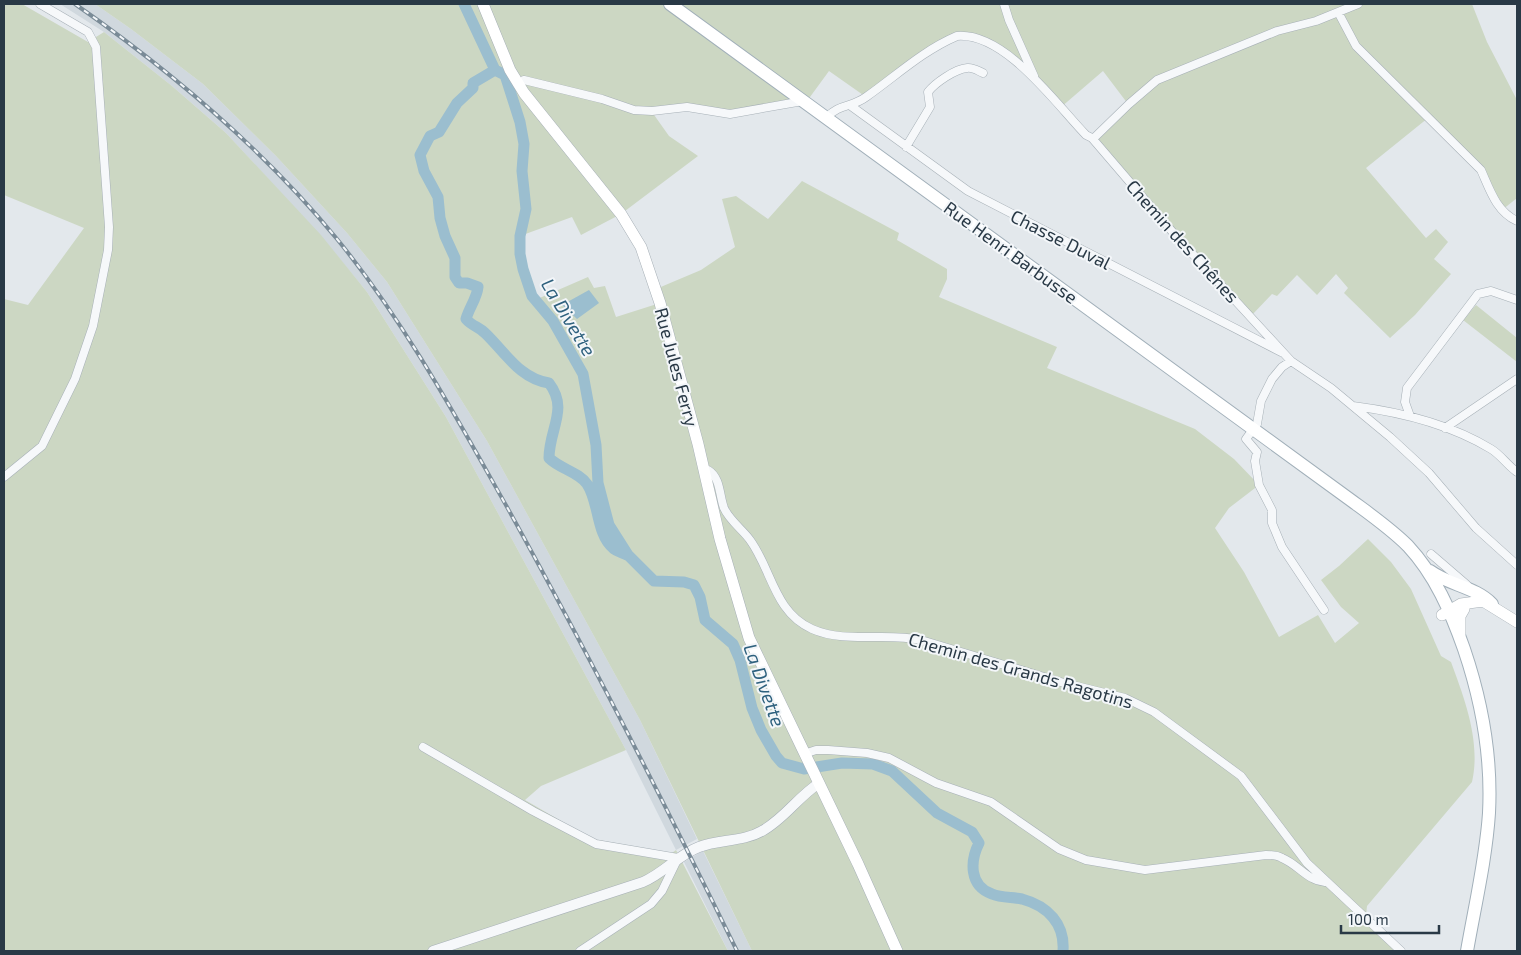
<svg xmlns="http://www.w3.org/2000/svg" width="1521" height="955" font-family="'Exo 2',sans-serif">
	<rect width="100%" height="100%" fill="#e3e8ec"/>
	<!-- built -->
	<path fill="#d0d8de" d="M 60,4 L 95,4 L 131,29 L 203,84 L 276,156 L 347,233 L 387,282 L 487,441 L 640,720 L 697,839 L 676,850 L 626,750 L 446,417 L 367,292 L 320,235 L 226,133 L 172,86 L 104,32 Z
		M 703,851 L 752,951 L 728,951 L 684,862 Z"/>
	<!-- green -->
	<path fill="#ccd7c3" d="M 4,4 L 22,4 L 88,42 L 104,32 L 172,86 L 226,133 L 321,235 L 367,292 L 446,417 L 626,750 L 541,786 L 525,800 L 592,839 L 672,853 L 676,850 L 728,951 L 4,951 L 4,299 L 28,305 L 84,228 L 4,195 Z
		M 95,4 L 1472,4 L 1487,42 L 1517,100 L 1517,198 L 1502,210 L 1481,170 L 1428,118 L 1366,168 L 1426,238 L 1436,229 L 1448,242 L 1434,259 L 1451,274 L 1415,315 L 1390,338 L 1344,293 L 1348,288 L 1336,274 L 1317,295 L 1297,275 L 1277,296 L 1272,294 L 1251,316 L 1092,138 L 1128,104 L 1103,71 L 1060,108 L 1035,80 L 991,45 L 957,36 L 866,97 L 829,71 L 810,97 L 803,101 L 730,114 L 697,108 L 652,112 L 669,136 L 698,156 L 621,214 L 581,235 L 572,217 L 520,236 C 519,257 522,283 535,300 L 588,277 L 594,288 L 605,286 L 616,317 L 660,303 L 656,289 L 701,270 L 735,247 L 722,199 L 736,196 L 768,219 L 802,181 L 899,233 L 897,240 L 947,269 L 947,279 L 939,297 L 1057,347 L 1047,368 L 1195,429 L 1234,459 L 1259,485 L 1229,508 L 1215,528 L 1244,572 L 1279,637 L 1318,615 L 1335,643 L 1359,623 L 1341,607 L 1321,580 L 1339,566 L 1368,539 L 1391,562 L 1411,589 L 1441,656 L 1451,662 C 1465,700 1481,742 1472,782 L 1367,906 L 1366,916 L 1400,946 L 1396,951 L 752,951 L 640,720 L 487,441 L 387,282 L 347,233 L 276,156 L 203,84 L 131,29 Z
		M 1476,305 L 1517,338 L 1517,362 L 1463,320 Z"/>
	<!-- water -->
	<path fill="#9bbecf" d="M 589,290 L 599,303 L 577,319 L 562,305 Z"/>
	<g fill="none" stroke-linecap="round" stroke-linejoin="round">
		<!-- river -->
		<path stroke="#9bbecf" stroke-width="11" d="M 464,4 L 495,70 L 505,75 L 520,122 L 524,144 L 522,171 L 526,209 L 520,236 L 520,254 L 523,269 L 532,296 L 553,321 L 583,374 L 596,445 L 598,483 L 609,525 L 628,555 L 654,581 L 684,582 L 694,585 L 700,597 L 705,620 L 733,644 L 740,660 L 752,708 L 761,730 L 776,756 L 782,763 L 804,769 L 842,763 L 873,764 L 892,771 L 937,813 L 972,832 L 979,843 C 970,861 969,886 992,894 C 1001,898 1012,897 1022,899 C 1048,906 1065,924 1063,951
			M 495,70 L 473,83 L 473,88 L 457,103 L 439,132 L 430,136 L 420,155 L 424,171 L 438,197 L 440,218 L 445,236 L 455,258 L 455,277 L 459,283 L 467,283 L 478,287 C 477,298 469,308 466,319 C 472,326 479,327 485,333 C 505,352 520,379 549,383 C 569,409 549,429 549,458 C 560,469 579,472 587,484 C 599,501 596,534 613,548 C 616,551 623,553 627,555"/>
		<defs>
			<path id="minor" d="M 1004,4 L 1009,20 L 1034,76
				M 1338,12 L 1356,46 L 1481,170 C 1490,190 1496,211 1517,221
				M 524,80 L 602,99 L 634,110 L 652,111 L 687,107 L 730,114 L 803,101
				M 851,106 L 968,191 L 1281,352
				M 826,118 C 840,103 851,108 866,97 C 896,76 922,51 957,36 C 1005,32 1056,104 1086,135 L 1092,138 L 1176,236 L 1291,361 L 1331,388 L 1390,437 L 1429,473 L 1476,528 L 1517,565
				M 1092,138 L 1095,137 L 1129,104 L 1157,80 L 1277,31 L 1316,21 L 1358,4
				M 906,147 L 930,107 L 928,92 C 935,83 955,69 967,68 C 973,67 978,71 983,73
				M 1291,361 L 1282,367 L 1272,379 L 1261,401 L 1257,424 L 1246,439 L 1257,452 L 1255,461 L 1259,485 L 1272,510 L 1272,523 L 1282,547 L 1324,610
				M 1353,406 C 1400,412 1450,424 1491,449 C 1501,455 1507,465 1517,472
				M 1410,416 L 1405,402 L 1407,388 L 1478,294 L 1491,291 L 1517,300
				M 1445,428 L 1517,379
				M 704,470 L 708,470 C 721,478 719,495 724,508 C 729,520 743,530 750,540 C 772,570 774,612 812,629 C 846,644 885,632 921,640 L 1064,683 L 1125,698 L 1154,712 L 1241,776 L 1307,863 L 1401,951
				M 4,477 L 42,446 L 75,379 L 93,326 L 108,250 L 109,227 L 96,47 L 88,32 L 40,4
				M 1431,554 L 1467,585
				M 423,747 L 533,811 L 596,844 L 678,858 L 662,891 L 651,904 L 580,951
				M 804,754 L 816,750 L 828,750 L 867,753 L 889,758 L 936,783 L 991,802 L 1059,849 L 1086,860 L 1145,870 L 1266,855 C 1271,855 1277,855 1282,858 C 1299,865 1306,880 1325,882"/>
			<path id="tertiary" d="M 433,951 L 643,882 C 664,873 678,855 699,847 C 719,839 743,842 762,831 C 784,819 798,797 818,784"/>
			<path id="secondary" d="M 483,4 L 510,70 L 524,93 L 621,214 L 641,247 L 660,303 L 698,444 L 720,539 L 749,638 L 858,864 L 897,951
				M 1442,615 L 1461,604 L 1483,601 L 1517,622
				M 1460,634 L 1460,616 L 1464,609"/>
			<path id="primary" d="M 670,4 L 1352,501 C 1371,515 1391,529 1408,546 C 1435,575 1451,612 1464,649 C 1482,702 1492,756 1489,813 C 1486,859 1475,905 1467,951
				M 1430,571 C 1449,585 1476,587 1492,604"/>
		</defs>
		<!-- minor casing -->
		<use href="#minor" stroke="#a7b0b7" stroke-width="9"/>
		<!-- tertiary casing -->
		<use href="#tertiary" stroke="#a7b0b7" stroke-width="11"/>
		<!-- secondary casing -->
		<use href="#secondary" stroke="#a7b0b7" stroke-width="12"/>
		<!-- primary casing -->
		<use href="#primary" stroke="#a1afb9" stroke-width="14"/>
		<!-- minor -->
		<use href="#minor" stroke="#f6f8fa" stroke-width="8"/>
		<!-- tertiary -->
		<use href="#tertiary" stroke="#f6f8fa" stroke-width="10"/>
		<!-- secondary -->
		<use href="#secondary" stroke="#fff" stroke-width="11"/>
		<!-- primary -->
		<use href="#primary" stroke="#fff" stroke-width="12"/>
		<defs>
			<path id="rail" d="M 75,4 C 171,71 262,148 337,239 C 404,321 455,415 507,507 C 588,653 664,802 737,951"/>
		</defs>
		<!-- rail casing -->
		<use href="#rail" stroke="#7a8b97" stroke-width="4"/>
		<!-- rail -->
		<use href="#rail" stroke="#f3f6f9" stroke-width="2" stroke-dasharray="5.5" stroke-linecap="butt"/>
	</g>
	<g text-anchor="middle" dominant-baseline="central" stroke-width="4" stroke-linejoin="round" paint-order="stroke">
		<!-- street labels -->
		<g font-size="18" fill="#293946" stroke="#f3f6f9">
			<text transform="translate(1061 239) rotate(27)">Chasse Duval</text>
			<text transform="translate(1183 241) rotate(48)">Chemin des Chênes</text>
			<text transform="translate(1011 252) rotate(36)">Rue Henri Barbusse</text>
			<text transform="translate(677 367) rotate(75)">Rue Jules Ferry</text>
			<text transform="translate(1021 670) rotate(16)">Chemin des Grands Ragotins</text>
		</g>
		<!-- water labels -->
		<g font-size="19" font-style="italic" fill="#2e617e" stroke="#f3f6f9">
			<text transform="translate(569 317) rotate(59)">La Divette</text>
			<text transform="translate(765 685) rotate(70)">La Divette</text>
		</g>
	</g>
	<!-- border -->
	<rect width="1521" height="955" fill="none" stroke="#293946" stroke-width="10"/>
	<!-- scale -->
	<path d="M1341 925v8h98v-8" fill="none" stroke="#293946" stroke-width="2.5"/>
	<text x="1348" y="925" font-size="15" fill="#293946" stroke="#f3f6f9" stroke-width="4" paint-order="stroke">100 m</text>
</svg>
